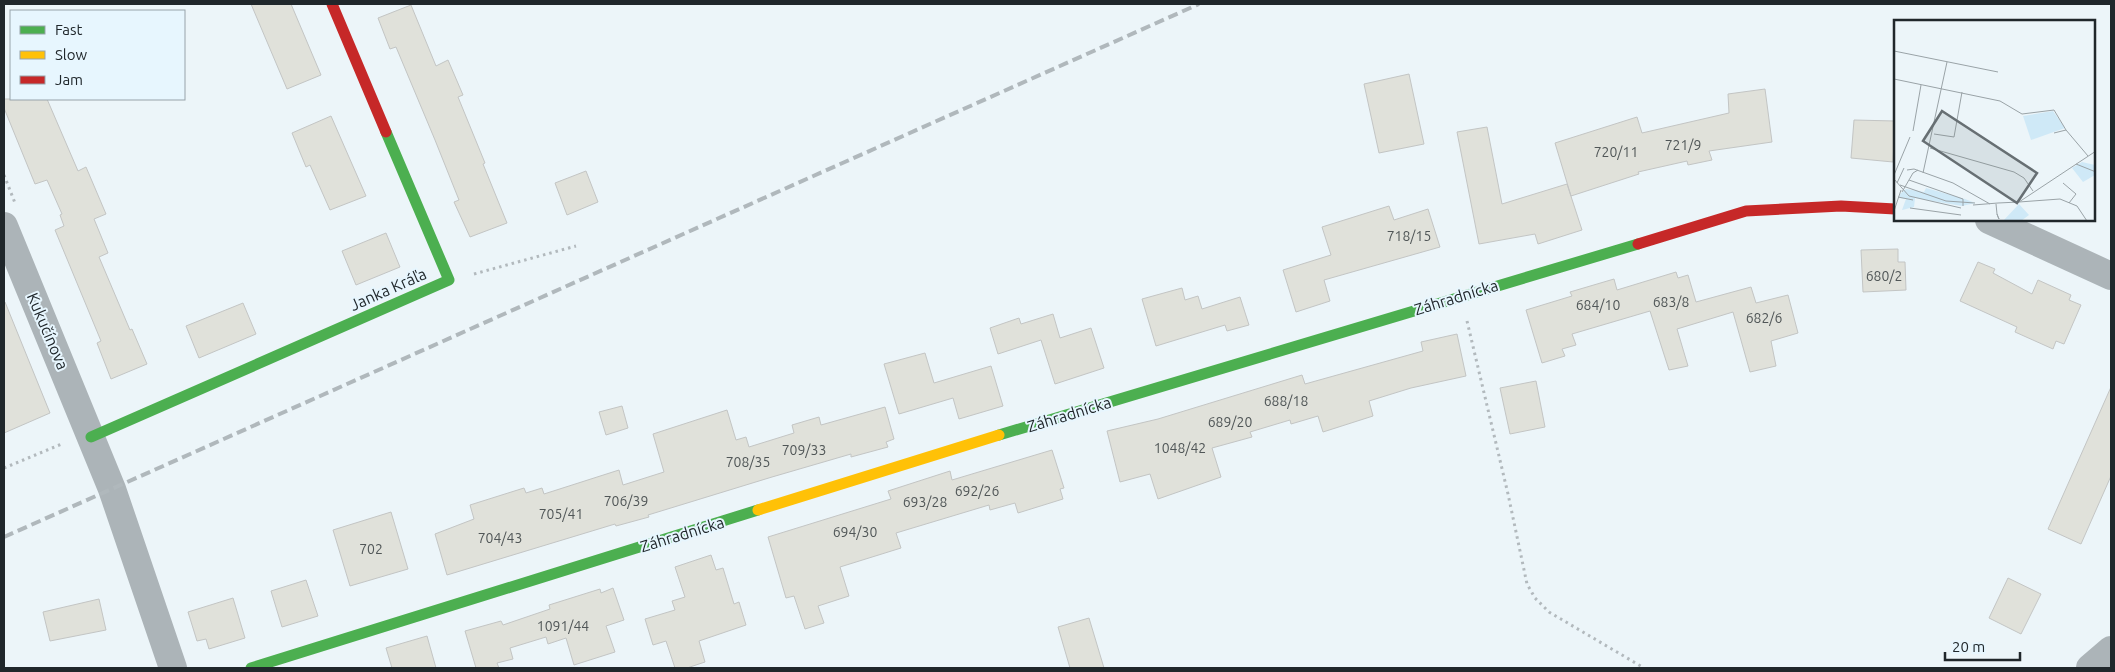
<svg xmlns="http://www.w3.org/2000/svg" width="2115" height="672" font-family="Ubuntu,sans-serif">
	<rect width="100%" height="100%" fill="#ecf5f9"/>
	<!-- building -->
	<path fill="#e0e1da" stroke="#c3c5c4" d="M 251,4 L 291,4 L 321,75 L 287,89 Z
		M 411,5 L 436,66 L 448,60 L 463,95 L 458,97 L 485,163 L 483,164 L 507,223 L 470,237 L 454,202 L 459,200 L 435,140 L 396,47 L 390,49 L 378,18 Z
		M 1409,74 L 1424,144 L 1379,153 L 1364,84 Z
		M 1765,89 L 1772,142 L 1709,151 L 1712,160 L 1688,165 L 1687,161 L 1638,172 L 1639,174 L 1571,196 L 1555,143 L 1637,117 L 1642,133 L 1729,113 L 1728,94 Z
		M 4,99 L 47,99 L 78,171 L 86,167 L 106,214 L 94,219 L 108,253 L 99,257 L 130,330 L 132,329 L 147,364 L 111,379 L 97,343 L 101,341 L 55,230 L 64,226 L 60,215 L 62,214 L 47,180 L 35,184 L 4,108 Z
		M 331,116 L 366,196 L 330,210 L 310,165 L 306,167 L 292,133 Z
		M 1854,120 L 1895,121 L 1893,162 L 1851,158 Z
		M 1487,127 L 1502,204 L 1567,184 L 1582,230 L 1538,244 L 1535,234 L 1479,244 L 1457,132 Z
		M 586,171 L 598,202 L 567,215 L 555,183 Z
		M 1389,206 L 1394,220 L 1428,209 L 1440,247 L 1324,280 L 1330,301 L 1296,312 L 1283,270 L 1331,255 L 1322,227 Z
		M 386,233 L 400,267 L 356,285 L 342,251 Z
		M 1898,249 L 1898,262 L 1905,262 L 1906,290 L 1863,292 L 1861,250 Z
		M 1978,262 L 1995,269 L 1993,273 L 2032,294 L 2038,280 L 2071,295 L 2069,300 L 2081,305 L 2064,344 L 2056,341 L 2053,349 L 2015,332 L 2017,327 L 1960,301 Z
		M 1676,272 L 1678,278 L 1688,275 L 1696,302 L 1751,287 L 1756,303 L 1788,295 L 1798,333 L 1771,341 L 1776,366 L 1750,372 L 1733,312 L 1677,329 L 1688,366 L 1669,370 L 1650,311 L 1572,334 L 1576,345 L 1562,349 L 1565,356 L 1542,363 L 1526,310 L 1572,296 L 1570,292 L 1614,279 L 1617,290 Z
		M 1182,288 L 1185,300 L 1198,296 L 1202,309 L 1240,297 L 1249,325 L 1227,331 L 1225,325 L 1156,346 L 1142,299 Z
		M 5,302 L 50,413 L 4,433 L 4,303 Z
		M 243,303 L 256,334 L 199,358 L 186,326 Z
		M 1053,314 L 1060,338 L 1091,328 L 1104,368 L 1055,384 L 1041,340 L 998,354 L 990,328 L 1019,318 L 1021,324 Z
		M 1457,334 L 1466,376 L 1411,388 L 1369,401 L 1373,416 L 1323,432 L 1318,416 L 1291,424 L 1290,420 L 1250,432 L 1252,437 L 1212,448 L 1221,477 L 1158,499 L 1150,474 L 1120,482 L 1107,431 L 1158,419 L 1302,375 L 1305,384 L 1423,351 L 1421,342 Z
		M 925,353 L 934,383 L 991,366 L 1003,406 L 959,419 L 953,398 L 899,414 L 884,364 Z
		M 1536,381 L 1545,427 L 1510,434 L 1500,388 Z
		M 2111,387 L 2111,476 L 2081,544 L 2048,529 Z
		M 622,406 L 628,428 L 606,435 L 599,412 Z
		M 885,407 L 894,439 L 886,442 L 888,447 L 851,457 L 851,454 L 772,477 L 648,515 L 649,517 L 616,526 L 615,524 L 447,575 L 435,534 L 474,519 L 470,505 L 524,488 L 526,493 L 542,488 L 544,494 L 619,470 L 623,485 L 664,472 L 653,434 L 727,410 L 736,440 L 746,437 L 749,447 L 794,433 L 792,425 L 819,417 L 821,425 Z
		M 1052,450 L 1064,488 L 1060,489 L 1063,499 L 1018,513 L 1015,503 L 990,510 L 989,505 L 896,533 L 901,548 L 840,567 L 849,596 L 818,606 L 824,623 L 805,629 L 794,596 L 786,598 L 768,537 L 891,499 L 888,491 L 950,471 L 952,480 Z
		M 391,512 L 408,569 L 350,586 L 333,530 Z
		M 711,555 L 716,570 L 723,568 L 734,604 L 739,602 L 746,625 L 699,641 L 705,662 L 687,668 L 675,668 L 666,641 L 653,645 L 645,619 L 675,610 L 672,601 L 685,597 L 675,567 Z
		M 2008,578 L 2041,594 L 2021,634 L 1989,618 Z
		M 306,580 L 318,616 L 282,627 L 271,591 Z
		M 613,588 L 624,620 L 606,626 L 615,652 L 574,665 L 566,638 L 548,644 L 546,637 L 510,648 L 513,659 L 497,663 L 499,668 L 476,668 L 465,631 L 501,621 L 503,625 L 550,609 L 549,605 L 600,589 L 601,593 Z
		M 233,598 L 245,638 L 209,649 L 206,639 L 197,641 L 188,612 Z
		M 99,599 L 106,630 L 50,641 L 43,612 Z
		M 1089,618 L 1104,668 L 1070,668 L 1058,627 Z
		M 427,636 L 436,668 L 392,668 L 386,648 Z"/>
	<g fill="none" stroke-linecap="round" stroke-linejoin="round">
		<!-- path -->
		<path stroke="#b2b9bd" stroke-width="3" stroke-dasharray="2.5 4" stroke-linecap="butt" d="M 4,175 L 15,203
			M 474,274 L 576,246
			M 1467,321 L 1508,494 L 1527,584 L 1535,598 L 1549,612 L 1644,668
			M 4,468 L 64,443"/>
		<!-- street -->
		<path stroke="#acb4b8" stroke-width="28" d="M 1989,220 L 2111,276
			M 4,226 L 112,489 L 173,668
			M 2090,668 L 2111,650"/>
		<!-- fast -->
		<path stroke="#4caf50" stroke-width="11" d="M 999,435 L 1638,244
			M 91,437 L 449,280 L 386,132
			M 251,668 L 758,510"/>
		<!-- slow -->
		<path stroke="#ffc107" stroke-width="11" d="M 758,510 L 999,435"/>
		<!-- jam -->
		<path stroke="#c62828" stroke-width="11" d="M 332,4 L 386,132
			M 1638,244 L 1746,211 L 1841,206 L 1895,209"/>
		<!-- rail -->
		<path stroke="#b0b8bc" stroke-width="4" stroke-dasharray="10 5" stroke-linecap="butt" d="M 4,537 L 1199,4"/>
	</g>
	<g text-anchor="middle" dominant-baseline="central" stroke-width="4" stroke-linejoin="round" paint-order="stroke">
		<!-- number labels -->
		<g font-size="14" fill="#505657">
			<text x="1683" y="145">721/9</text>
			<text x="1616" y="152">720/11</text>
			<text x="1409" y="236">718/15</text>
			<text x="1884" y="276">680/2</text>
			<text x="1671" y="302">683/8</text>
			<text x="1598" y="305">684/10</text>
			<text x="1764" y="318">682/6</text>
			<text x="1286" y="401">688/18</text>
			<text x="1230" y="422">689/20</text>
			<text x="1180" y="448">1048/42</text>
			<text x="804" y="450">709/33</text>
			<text x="748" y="462">708/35</text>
			<text x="977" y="491">692/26</text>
			<text x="626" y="501">706/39</text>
			<text x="925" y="502">693/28</text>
			<text x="561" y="514">705/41</text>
			<text x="855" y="532">694/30</text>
			<text x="500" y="538">704/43</text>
			<text x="371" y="549">702</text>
			<text x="563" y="626">1091/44</text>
		</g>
		<!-- street labels -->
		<g font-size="16" fill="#20272b" stroke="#e7f6fe">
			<text transform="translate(388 289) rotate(-24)">Janka Kráľa</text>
			<text transform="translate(1456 297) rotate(-17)">Záhradnícka</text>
			<text transform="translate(48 331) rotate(67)">Kukučínova</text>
			<text transform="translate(1069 414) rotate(-17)">Záhradnícka</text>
			<text transform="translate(682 534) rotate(-17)">Záhradnícka</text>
		</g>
	</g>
	<!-- overview -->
	<g transform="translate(1894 20)">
		<rect width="201" height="201" fill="#ecf5f9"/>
		<path d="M 159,91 L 171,108 L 137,120 L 129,96 ZM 188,142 L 201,145 L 201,155 L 189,162 L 178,148 ZM 32,168 L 71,179 L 81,183 L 68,186 L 21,178 L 20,187 L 8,190 L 12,179 L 5,178 L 6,174 L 12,169 L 30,172 ZM 125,184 L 135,195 L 127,201 L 109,201 Z" fill="#cfe9f7"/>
		<path fill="none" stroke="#9aa3a7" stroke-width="1" d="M 0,31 L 104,52M 0,59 L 106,81 L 128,94 L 160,90 L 172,110M 19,111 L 27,65M 160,113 L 172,110 L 194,136M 40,114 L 60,117 L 68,72M 36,128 L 120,152 L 130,158 L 139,171M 182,144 L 202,152M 13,150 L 20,149 L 59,163 L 96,184M 29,153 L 53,42M 0,155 L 16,117M 0,159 L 15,176 L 67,188M 15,160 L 69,179 L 69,186M 3,163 L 10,148M 169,163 L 182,174 L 175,183M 6,165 L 52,181 L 81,183M 8,172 L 19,153 L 24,150M 4,177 L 19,180M 125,182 L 166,179 L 183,186 L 193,201M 104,183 L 125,182 L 202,131M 102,184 L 103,194 L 104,197 L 105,199 L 103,194M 79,185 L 104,183M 16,188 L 67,195M 0,191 L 7,170"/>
		<path fill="#676f73" fill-opacity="0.15" stroke="#676f73" stroke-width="2.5" d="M 48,91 L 143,153 L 123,183 L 29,121 Z"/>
		<rect width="201" height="201" fill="none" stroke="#20272b" stroke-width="2.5"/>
	</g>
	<!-- border -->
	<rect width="2115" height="672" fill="none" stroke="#20272b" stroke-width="10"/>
	<!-- legend -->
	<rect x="10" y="10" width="175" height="90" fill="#e7f6fe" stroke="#97a3aa"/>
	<rect x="20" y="26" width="25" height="8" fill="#4caf50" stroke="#97a3aa"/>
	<text x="55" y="35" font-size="15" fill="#20272b">Fast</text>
	<rect x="20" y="51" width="25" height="8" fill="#ffc107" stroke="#97a3aa"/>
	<text x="55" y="60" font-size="15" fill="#20272b">Slow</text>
	<rect x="20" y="76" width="25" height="8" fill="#c62828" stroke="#97a3aa"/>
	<text x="55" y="85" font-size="15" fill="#20272b">Jam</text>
	<!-- scale -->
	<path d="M1945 652v8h75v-8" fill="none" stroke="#20272b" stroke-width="2.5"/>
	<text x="1952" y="652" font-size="15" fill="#20272b" stroke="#e7f6fe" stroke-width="4" paint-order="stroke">20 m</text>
</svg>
